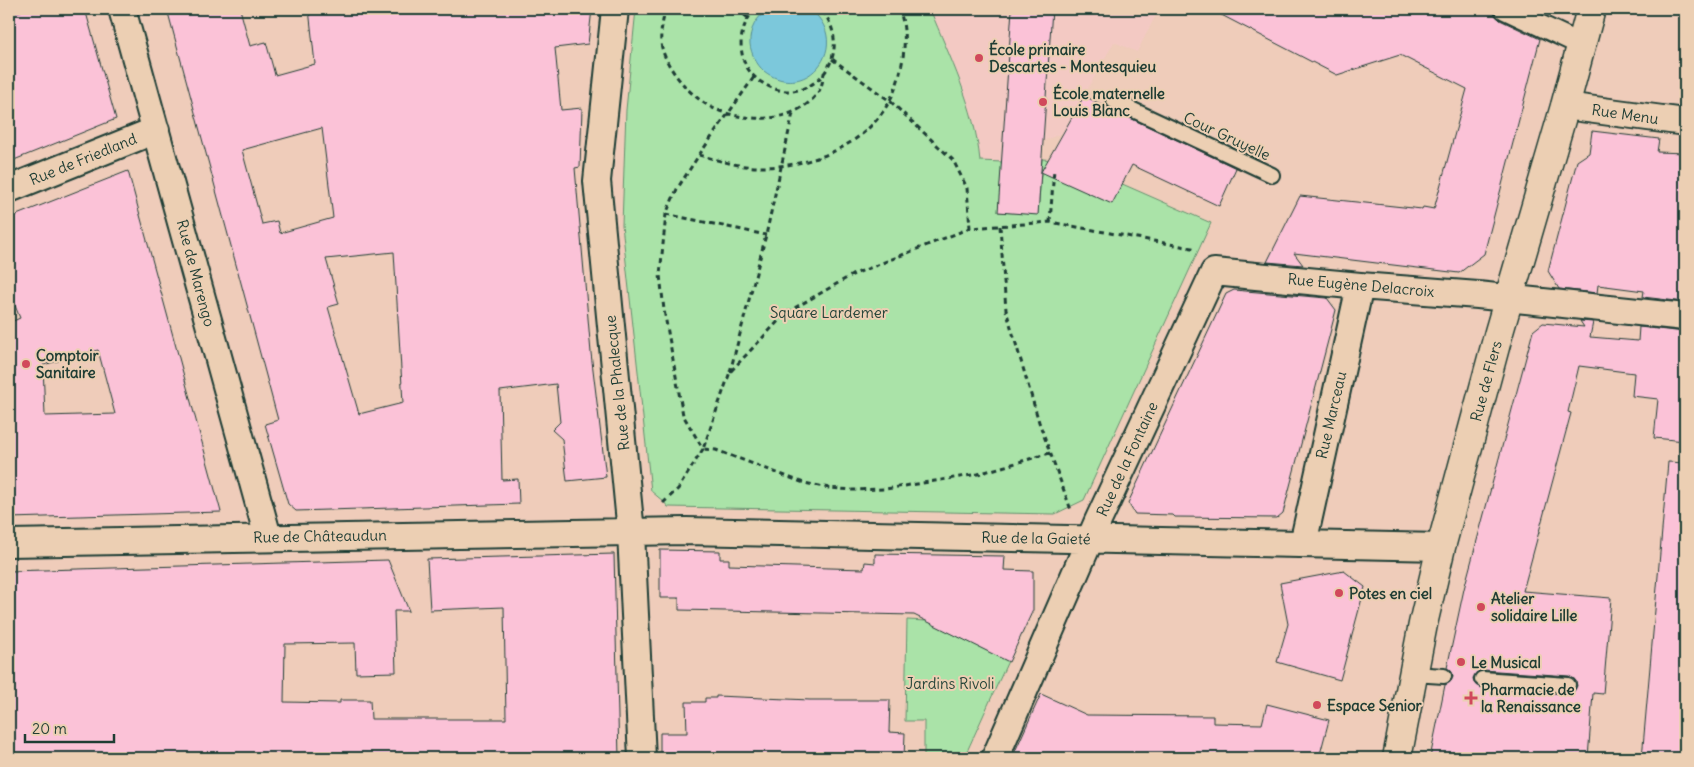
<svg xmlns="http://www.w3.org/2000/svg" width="1694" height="767" font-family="Delius,sans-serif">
	<rect width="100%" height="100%" fill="#efccba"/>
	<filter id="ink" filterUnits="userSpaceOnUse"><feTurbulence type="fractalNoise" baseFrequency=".02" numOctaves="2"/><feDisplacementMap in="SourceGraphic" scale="10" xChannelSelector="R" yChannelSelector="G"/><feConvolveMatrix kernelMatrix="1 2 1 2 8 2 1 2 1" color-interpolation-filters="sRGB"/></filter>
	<g filter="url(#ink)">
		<!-- built -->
		<path fill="#f3c9c3" d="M 930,9 L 1159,9 L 1137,52 L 1114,42 L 1063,133 L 1043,141 L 1038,215 L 998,212 L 980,161 L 977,138 L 971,112 Z"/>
		<!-- green -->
		<path fill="#aae3a8" stroke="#64906e" d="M 636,9 L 930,9 C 950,58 975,107 980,161 L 1002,162 L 999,212 L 1038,214 L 1042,159 L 1070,161 L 1211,223 L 1084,500 L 1055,514 L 668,507 L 664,502 L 651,491 L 622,225 L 626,110 Z
			M 907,620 L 927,621 L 1008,661 L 964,758 L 924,758 L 924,721 L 905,721 Z"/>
		<!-- water -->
		<path fill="#7cc8db" stroke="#579098" d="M 769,9 L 810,9 C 854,44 806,104 764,71 C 757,65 751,54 750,44 C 749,30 756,17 769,9 Z"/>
		<!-- building -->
		<path fill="#fbc2d7" stroke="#1f3d34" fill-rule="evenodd" d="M 28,9 L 85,9 L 116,119 L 9,162 L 9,14 Z
			M 167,9 L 240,9 L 250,46 L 266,42 L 275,75 L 315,64 L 309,9 L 592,9 L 588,44 L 555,48 L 561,110 L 582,108 L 580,167 L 575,168 L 591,353 L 606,477 L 567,481 L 562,439 L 552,430 L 560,422 L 556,384 L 500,391 L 502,480 L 518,479 L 519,504 L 296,511 L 288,504 L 265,424 L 278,420 ZM 322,128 L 333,218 L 280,233 L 277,221 L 262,224 L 242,150 ZM 394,252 L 403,403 L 359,414 L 328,307 L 339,304 L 326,259 Z
			M 1012,9 L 1052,9 L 1038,215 L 998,212 Z
			M 1210,9 L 1335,9 L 1344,14 L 1360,9 L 1493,9 L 1495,15 L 1500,20 L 1540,39 L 1484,254 L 1459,273 L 1294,253 L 1303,265 L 1267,262 L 1300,196 L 1422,209 L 1423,207 L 1434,209 L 1467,89 L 1400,55 L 1337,75 Z
			M 1084,96 L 1236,168 L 1219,206 L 1132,165 L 1112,204 L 1041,172 Z
			M 1592,131 L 1659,139 L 1657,152 L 1685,153 L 1685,302 L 1643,297 L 1644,291 L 1598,285 L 1597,293 L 1559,289 L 1548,271 L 1577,161 L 1589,153 Z
			M 128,171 L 221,512 L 9,518 L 9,323 L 20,318 L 9,291 L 9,218 ZM 98,350 L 115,414 L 45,416 L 43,365 Z
			M 1234,290 L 1327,298 L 1336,310 L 1283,513 L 1277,518 L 1175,517 L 1173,515 L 1135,514 L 1128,503 L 1226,294 Z
			M 1580,321 L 1593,322 L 1590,337 L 1638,341 L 1639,327 L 1685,332 L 1685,441 L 1654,438 L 1658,399 L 1632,396 L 1634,373 L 1579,366 L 1568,412 L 1571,413 L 1523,591 L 1611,598 L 1603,694 L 1593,693 L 1588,758 L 1430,758 L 1445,685 L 1451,681 L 1453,677 L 1452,672 L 1447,668 L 1464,589 L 1533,331 L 1543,323 L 1584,327 ZM 1483,670 L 1569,676 L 1576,681 L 1577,686 L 1572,693 L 1567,694 L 1481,688 L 1474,683 L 1473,678 L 1478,671 Z
			M 1668,462 L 1685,463 L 1685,758 L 1642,758 Z
			M 660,550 L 720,551 L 720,559 L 729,559 L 729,565 L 864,569 L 865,562 L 875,563 L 875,554 L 1005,556 L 1004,570 L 1033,571 L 1033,610 L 1009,662 L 914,615 L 679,610 L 679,598 L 660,598 Z
			M 614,554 L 619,758 L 9,758 L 9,571 L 388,560 L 409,611 L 394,611 L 396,672 L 356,673 L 355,643 L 285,644 L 284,702 L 340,703 L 340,700 L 370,700 L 371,719 L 506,719 L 504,607 L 430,610 L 427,559 Z
			M 1344,571 L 1365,587 L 1340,680 L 1277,662 L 1288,624 L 1280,583 Z
			M 1041,694 L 1087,715 L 1213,716 L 1213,723 L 1262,724 L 1267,704 L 1329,720 L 1319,758 L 1012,758 Z
			M 716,696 L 810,700 L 890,700 L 889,732 L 905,733 L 904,758 L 660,758 L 660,733 L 687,733 L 686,702 L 705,702 L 705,698 L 716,698 Z"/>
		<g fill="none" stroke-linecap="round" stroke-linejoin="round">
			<defs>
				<path id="service" d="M 1114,101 L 1272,175
					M 1413,674 L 1444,676
					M 1482,679 L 1568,685"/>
				<path id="pedestrian" d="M 1505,9 L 1582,45"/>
				<path id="minor" d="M 122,9 L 268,537
					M 615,9 L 597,181 L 631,533 L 642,758
					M 1565,106 L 1685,122
					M 9,189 L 156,130
					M 9,543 L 686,531 L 1441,547
					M 1303,544 L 1360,286
					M 995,758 L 1098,521 L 1214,272 L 1360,286 L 1478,295 L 1685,317"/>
				<path id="tertiary" d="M 1397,758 L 1423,624 L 1441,547 L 1499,332 L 1565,106 L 1591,9"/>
			</defs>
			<!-- service casing -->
			<use href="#service" stroke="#1f3d34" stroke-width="18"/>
			<!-- pedestrian casing -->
			<use href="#pedestrian" stroke="#1f3d34" stroke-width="24"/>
			<!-- minor casing -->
			<use href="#minor" stroke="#1f3d34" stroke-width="30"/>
			<!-- tertiary casing -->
			<use href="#tertiary" stroke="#1f3d34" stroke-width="31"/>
			<!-- path -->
			<path stroke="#1f3d34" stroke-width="3" stroke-dasharray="5 4" stroke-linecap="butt" d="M 666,9 C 663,19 660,32 661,43 C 664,67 692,99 715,109 C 748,123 797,124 819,91 C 822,86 823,79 824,73
				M 737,9 L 748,18
				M 755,9 C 743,23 738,39 743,58 C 746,68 752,76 761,82 C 808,114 859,55 821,9
				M 832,59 L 890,101 L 953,160 L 967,188 L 970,228
				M 699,155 C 718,160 738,167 759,167 C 821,167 885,138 900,73 C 905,51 907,29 899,9
				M 666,214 L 766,235
				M 1050,222 L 1054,169
				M 1000,226 L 1006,310 L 1039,422 L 1071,510
				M 730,372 L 766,235 L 793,113
				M 1050,453 L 978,474 L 886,489 L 852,490 L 829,488 L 804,483 L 716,450 L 703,449 L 730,372 L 786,313 L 852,275 L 970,228 L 1050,222 L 1197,249
				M 663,503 L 678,489 L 703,449 L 683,415 L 664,310 L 660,275 L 666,214 L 677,189 L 699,155 L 754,77"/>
			<!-- service -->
			<use href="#service" stroke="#eccfb3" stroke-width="14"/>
			<!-- pedestrian -->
			<use href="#pedestrian" stroke="#eccfb3" stroke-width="20"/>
			<!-- minor -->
			<use href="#minor" stroke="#eccfb3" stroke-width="26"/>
			<!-- tertiary -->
			<use href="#tertiary" stroke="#eccfb3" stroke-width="28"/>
		</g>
	</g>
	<!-- markers -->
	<g fill="#d1495b" stroke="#eccfb3" stroke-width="2">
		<circle cx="979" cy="58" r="5"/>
		<circle cx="1043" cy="102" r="5"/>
		<circle cx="26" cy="364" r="5"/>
		<circle cx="1339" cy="593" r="5"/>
		<circle cx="1481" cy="607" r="5"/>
		<circle cx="1461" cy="662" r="5"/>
		<path d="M1468.5 690.5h5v5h5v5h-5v5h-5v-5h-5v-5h5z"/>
		<circle cx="1317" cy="705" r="5"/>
	</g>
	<g text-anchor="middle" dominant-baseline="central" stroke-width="4" stroke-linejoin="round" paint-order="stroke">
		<!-- poi labels -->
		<g font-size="15" font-weight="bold" fill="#1f3d34" stroke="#eccfb3" text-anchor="start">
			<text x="989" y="49">École primaire<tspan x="989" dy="17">Descartes - Montesquieu</tspan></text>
			<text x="1053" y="93">École maternelle<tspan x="1053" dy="17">Louis Blanc</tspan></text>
			<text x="36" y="355">Comptoir<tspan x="36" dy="17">Sanitaire</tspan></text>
			<text x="1349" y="593">Potes en ciel</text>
			<text x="1491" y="598">Atelier<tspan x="1491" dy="17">solidaire Lille</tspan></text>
			<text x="1471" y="662">Le Musical</text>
			<text x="1481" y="689">Pharmacie de<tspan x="1481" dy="17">la Renaissance</tspan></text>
			<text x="1327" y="705">Espace Senior</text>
		</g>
		<!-- street labels -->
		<g font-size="15" fill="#1f3d34" stroke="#eccfb3">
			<text transform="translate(1625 114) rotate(8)">Rue Menu</text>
			<text transform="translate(1227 136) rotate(25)">Cour Gruyelle</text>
			<text transform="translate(83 159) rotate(-22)">Rue de Friedland</text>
			<text transform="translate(196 273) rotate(75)">Rue de Marengo</text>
			<text transform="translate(1361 285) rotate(5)">Rue Eugène Delacroix</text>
			<text transform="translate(1486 381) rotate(-75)">Rue de Flers</text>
			<text transform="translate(617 383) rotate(-96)">Rue de la Phalecque</text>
			<text transform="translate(1331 415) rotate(-77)">Rue Marceau</text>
			<text transform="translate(1127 459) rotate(-65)">Rue de la Fontaine</text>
			<text transform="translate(320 536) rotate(-1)">Rue de Châteaudun</text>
			<text transform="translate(1036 538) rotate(1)">Rue de la Gaieté</text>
		</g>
		<!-- park labels -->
		<g font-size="15" fill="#26453a" stroke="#eccfb3">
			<text x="829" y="312">Square Lardemer</text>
			<text x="950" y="683">Jardins Rivoli</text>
		</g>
	</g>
	<!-- margin -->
	<rect width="1694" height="767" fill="none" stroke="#eccfb3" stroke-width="30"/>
	<rect x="15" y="15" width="1664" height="737" fill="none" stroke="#1f3d34" stroke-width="2" filter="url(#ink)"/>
	<!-- scale -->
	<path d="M25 734v8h89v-8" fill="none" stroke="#1f3d34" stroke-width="2.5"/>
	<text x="32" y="734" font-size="15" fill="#1f3d34" stroke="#eccfb3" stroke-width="4" paint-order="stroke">20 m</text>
</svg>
